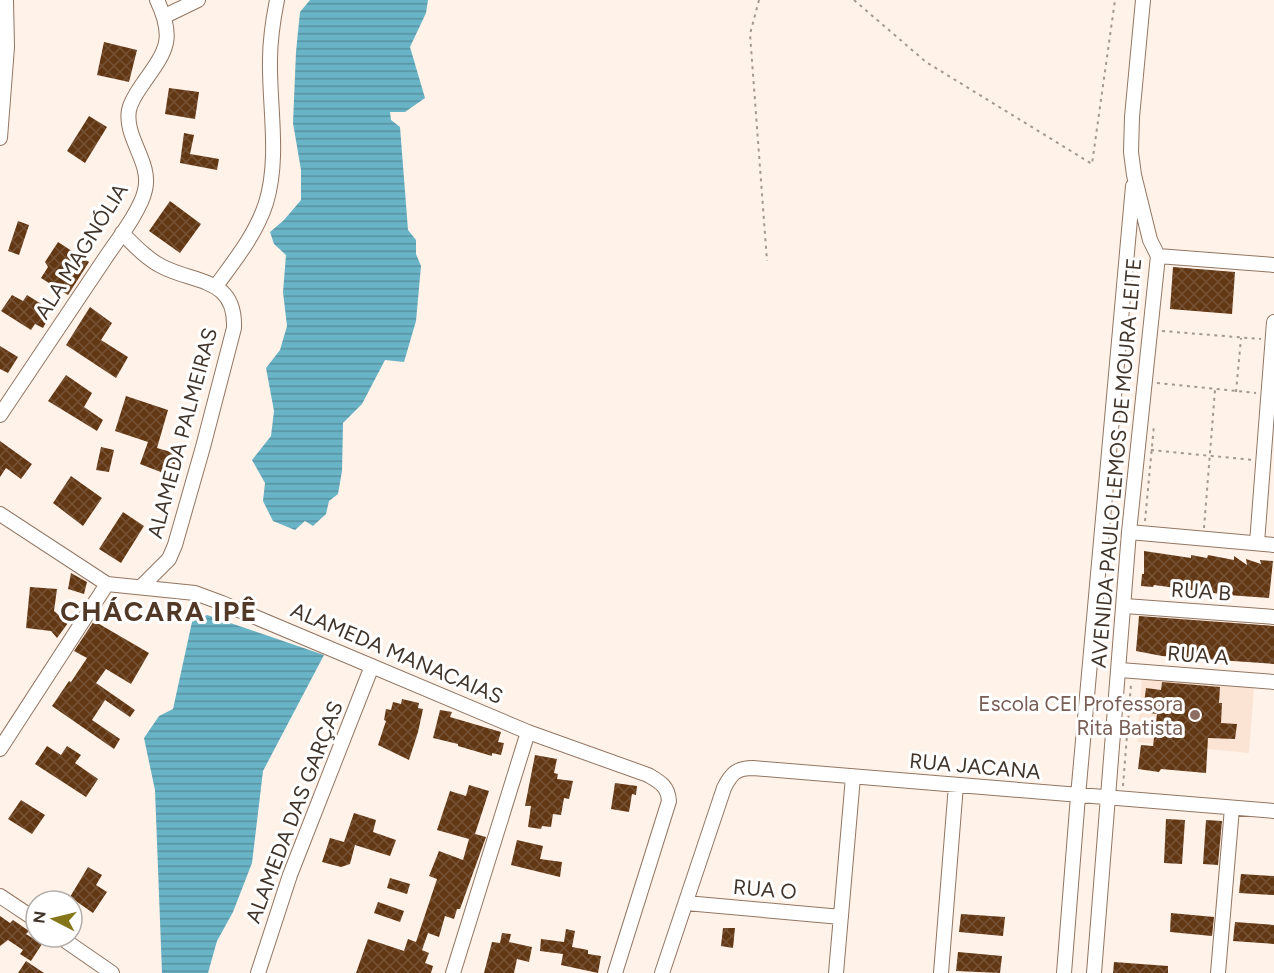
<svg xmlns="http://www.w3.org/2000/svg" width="1274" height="973" font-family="Figtree,sans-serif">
	<defs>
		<pattern id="water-rules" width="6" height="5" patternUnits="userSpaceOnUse" patternTransform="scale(1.5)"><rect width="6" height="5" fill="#69b3c6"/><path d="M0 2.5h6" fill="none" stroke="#5892a1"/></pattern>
		<pattern id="building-cross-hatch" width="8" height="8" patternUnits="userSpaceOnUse" patternTransform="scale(1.5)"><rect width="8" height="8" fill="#623714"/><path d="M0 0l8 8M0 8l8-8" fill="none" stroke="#765336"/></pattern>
	</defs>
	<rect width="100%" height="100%" fill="#fff2e9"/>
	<!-- built -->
	<path fill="#fbe4d4" d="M 1142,677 L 1254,687 L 1249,753 L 1137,742 Z"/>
	<!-- water -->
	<path fill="url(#water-rules)" d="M 310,0 L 428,0 L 426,13 L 410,47 L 425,98 L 405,112 L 390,112 L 391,120 L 400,127 L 408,230 L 416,240 L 416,254 L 421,266 L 416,321 L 404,362 L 385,360 L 362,404 L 343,423 L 342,471 L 338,494 L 329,501 L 326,514 L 313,526 L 305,521 L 295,530 L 273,521 L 263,501 L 265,483 L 252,460 L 271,436 L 274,411 L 266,368 L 280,350 L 287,326 L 283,292 L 286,255 L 274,244 L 270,232 L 284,220 L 301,200 L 301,170 L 293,123 L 296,52 L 300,12 Z
		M 207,615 L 324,655 L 263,771 L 252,863 L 233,912 L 217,941 L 208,973 L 162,973 L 155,790 L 144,738 L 159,716 L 173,709 L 192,622 Z"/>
	<!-- building -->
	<path fill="url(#building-cross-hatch)" d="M 104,42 L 137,50 L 129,82 L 97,75 Z
		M 169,88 L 199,92 L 195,119 L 165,114 Z
		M 89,116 L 107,127 L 85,163 L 67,151 Z
		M 184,133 L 194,135 L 190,154 L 219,159 L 217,170 L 180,163 Z
		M 170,201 L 201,224 L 180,253 L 149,231 Z
		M 18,221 L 29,225 L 19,255 L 8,251 Z
		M 58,242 L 89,262 L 68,295 L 41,278 L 48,267 L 45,262 Z
		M 1173,267 L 1235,272 L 1232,314 L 1170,309 Z
		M 12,295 L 23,301 L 27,295 L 43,305 L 41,312 L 49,317 L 43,328 L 35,324 L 31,330 L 1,311 Z
		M 90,307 L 112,323 L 101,340 L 128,357 L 116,378 L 66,345 Z
		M 0,346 L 18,357 L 8,373 L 0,369 Z
		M 66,375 L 92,393 L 84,407 L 103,420 L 97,431 L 48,401 Z
		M 126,396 L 168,410 L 157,448 L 178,454 L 171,476 L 140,464 L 148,442 L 115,431 Z
		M 0,441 L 32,464 L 21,479 L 6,468 L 0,477 Z
		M 101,447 L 114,450 L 109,472 L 96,470 Z
		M 71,476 L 102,498 L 83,526 L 53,503 Z
		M 123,512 L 144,526 L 121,563 L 99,549 Z
		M 1144,551 L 1191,558 L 1191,555 L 1207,558 L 1208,555 L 1234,560 L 1234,556 L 1247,565 L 1246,559 L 1261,564 L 1260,560 L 1273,561 L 1269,598 L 1228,595 L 1154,585 L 1153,587 L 1141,586 L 1142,574 L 1144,574 Z
		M 71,573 L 87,582 L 84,594 L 68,589 Z
		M 30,587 L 57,589 L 54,611 L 68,623 L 57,638 L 51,631 L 26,628 Z
		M 1139,616 L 1274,626 L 1274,664 L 1162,656 L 1136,651 Z
		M 94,621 L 149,653 L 131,684 L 106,669 L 96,683 L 135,710 L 130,717 L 105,700 L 92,720 L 120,739 L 114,749 L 52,706 L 69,681 L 71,682 L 87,658 L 74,651 Z
		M 1162,682 L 1220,687 L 1219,703 L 1222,703 L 1221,723 L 1237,724 L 1235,739 L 1208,738 L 1206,773 L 1161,769 L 1159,772 L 1138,769 L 1141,745 L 1153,746 L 1157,714 L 1143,712 L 1146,688 L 1161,690 Z
		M 402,699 L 419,703 L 418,708 L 423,709 L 418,732 L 409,760 L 378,745 L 386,721 L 384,720 L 386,709 L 391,710 L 393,702 L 401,704 Z
		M 440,710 L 452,712 L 450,717 L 501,732 L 498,742 L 504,743 L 501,755 L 492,753 L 492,756 L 458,746 L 458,744 L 433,738 Z
		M 47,746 L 61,755 L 67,746 L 81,755 L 75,763 L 98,779 L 86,797 L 35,764 Z
		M 535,755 L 557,759 L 554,773 L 558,774 L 557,779 L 573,781 L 569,799 L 564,798 L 561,815 L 553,814 L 551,827 L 542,826 L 541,829 L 528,827 L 531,806 L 525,806 Z
		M 615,783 L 637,786 L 636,795 L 632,794 L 629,812 L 611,809 Z
		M 469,785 L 489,791 L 475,834 L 486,837 L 460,909 L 457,909 L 454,919 L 445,916 L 439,937 L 428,933 L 422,950 L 429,953 L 425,963 L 433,966 L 431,973 L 356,973 L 368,939 L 404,951 L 408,939 L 416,942 L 437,879 L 429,876 L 439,851 L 463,860 L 469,839 L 437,830 L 450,791 L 466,796 Z
		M 21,800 L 45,815 L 32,834 L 8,819 Z
		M 354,813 L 376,820 L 373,832 L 396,840 L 390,856 L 355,845 L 350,864 L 341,867 L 322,862 L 330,838 L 344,842 Z
		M 1166,819 L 1185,820 L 1182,864 L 1164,863 Z
		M 1206,820 L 1222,821 L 1218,865 L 1203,864 Z
		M 517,840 L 543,846 L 540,859 L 562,862 L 560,877 L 511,865 Z
		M 88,867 L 102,875 L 96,885 L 107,892 L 93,913 L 70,897 Z
		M 1241,874 L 1274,876 L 1274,895 L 1239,893 Z
		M 390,878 L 410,884 L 407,894 L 387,888 Z
		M 378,902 L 404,911 L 400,922 L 374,913 Z
		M 1171,913 L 1214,917 L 1212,936 L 1170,932 Z
		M 961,914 L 1005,917 L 1003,936 L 959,932 Z
		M 0,916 L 10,923 L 13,920 L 29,931 L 26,934 L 42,944 L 31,961 L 20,954 L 23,950 L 8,940 L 0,946 Z
		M 1235,922 L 1274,925 L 1274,944 L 1233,941 Z
		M 723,928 L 735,928 L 733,948 L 721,946 Z
		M 566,929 L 575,931 L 572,947 L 588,950 L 588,954 L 601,956 L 598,973 L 561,965 L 563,954 L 540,951 L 541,939 L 564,942 Z
		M 502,933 L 511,934 L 509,942 L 532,947 L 529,962 L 517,959 L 514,973 L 484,973 L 492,942 L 500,943 Z
		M 958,952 L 1002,956 L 1000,973 L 956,971 Z
		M 26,961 L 44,973 L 18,973 Z
		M 1114,962 L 1168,966 L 1168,973 L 1113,973 Z"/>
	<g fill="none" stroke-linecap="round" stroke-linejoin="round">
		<defs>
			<path id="minor" d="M 165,16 L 198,0
				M 0,138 L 7,47 L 6,0
				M 122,233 C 134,245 146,258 161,266 C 195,284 236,277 234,328 L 203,447 L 175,545 L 169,559 L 141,587
				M 1158,256 L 1274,265
				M 216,286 C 235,260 256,234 266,203 C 280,157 269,106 270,60 C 270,40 273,20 277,0
				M 0,415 C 35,363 69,312 104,260 C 116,242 141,210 145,190 C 152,162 124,138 129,110 C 131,100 138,91 144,82 C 167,50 175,38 157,0
				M 0,514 L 107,584 L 195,593 L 222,603 L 528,732 L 648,775 C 660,782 668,786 669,801 L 615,973
				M 1129,532 L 1274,545
				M 1257,543 L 1274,322
				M 1125,606 L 1274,617
				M 1120,670 L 1274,682
				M 0,749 L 107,584
				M 0,896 L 36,920
				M 686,903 L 841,917
				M 60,937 L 112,973
				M 258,973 L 290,875 L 372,666
				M 453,973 L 528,732
				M 662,973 L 724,788 C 731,774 736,768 753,768 L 1274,811
				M 836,973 L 853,777
				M 941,973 L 956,785
				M 1064,973 L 1078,796 L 1133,186
				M 1094,973 L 1129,532 L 1158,256 L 1150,240 L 1134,175 L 1131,152 L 1132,117 L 1143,0
				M 1218,973 L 1232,808"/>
		</defs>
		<!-- minor casing -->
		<use href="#minor" stroke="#927662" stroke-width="16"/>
		<!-- path -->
		<path stroke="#a4978e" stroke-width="2" stroke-dasharray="3 4.5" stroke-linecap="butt" d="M 759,0 L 750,34 L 767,261
			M 854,0 L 926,62 L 1092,164 L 1115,0
			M 1162,331 L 1261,339
			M 1157,383 L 1256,393
			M 1236,392 L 1241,338
			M 1151,450 L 1253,460
			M 1145,521 L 1154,425
			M 1204,528 L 1215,390
			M 1123,786 L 1131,684"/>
		<!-- minor -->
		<use href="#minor" stroke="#fff" stroke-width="14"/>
	</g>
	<!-- markers -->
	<circle fill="#8d6e63" stroke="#fff" stroke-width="2" cx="1195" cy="715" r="6"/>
	<g text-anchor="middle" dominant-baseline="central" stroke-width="6" stroke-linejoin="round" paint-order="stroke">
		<!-- street labels -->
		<g font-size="21" fill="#40342b" stroke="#fff">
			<text transform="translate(81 251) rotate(-58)">ALA MAGNÓLIA</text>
			<text transform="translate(182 433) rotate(-75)">ALAMEDA PALMEIRAS</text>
			<text transform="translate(1116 463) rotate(-85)">AVENIDA PAULO LEMOS DE MOURA LEITE</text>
			<text transform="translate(1201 591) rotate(4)">RUA B</text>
			<text transform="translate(397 653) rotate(23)">ALAMEDA MANACAIAS</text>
			<text transform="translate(1198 655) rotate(4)">RUA A</text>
			<text transform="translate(975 766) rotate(5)">RUA JACANA</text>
			<text transform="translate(294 812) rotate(-69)">ALAMEDA DAS GARÇAS</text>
			<text transform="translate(765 889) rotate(5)">RUA O</text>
		</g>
		<!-- education labels -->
		<g font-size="21" fill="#785e54" stroke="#fff" text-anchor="end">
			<text x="1183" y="703">Escola CEI Professora<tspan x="1183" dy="24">Rita Batista</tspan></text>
		</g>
		<!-- district labels -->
		<g font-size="27" font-weight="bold" letter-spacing="1.5" fill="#523927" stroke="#fff">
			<text x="159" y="611">CHÁCARA IPÊ</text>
		</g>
	</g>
	<!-- north arrow -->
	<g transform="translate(54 919) rotate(277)"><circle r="28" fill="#ffffff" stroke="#b3aeaa" stroke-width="1.5"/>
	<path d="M0-4.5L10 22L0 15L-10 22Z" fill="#847619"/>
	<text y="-9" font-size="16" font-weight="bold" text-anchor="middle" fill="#40342b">N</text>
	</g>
</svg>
